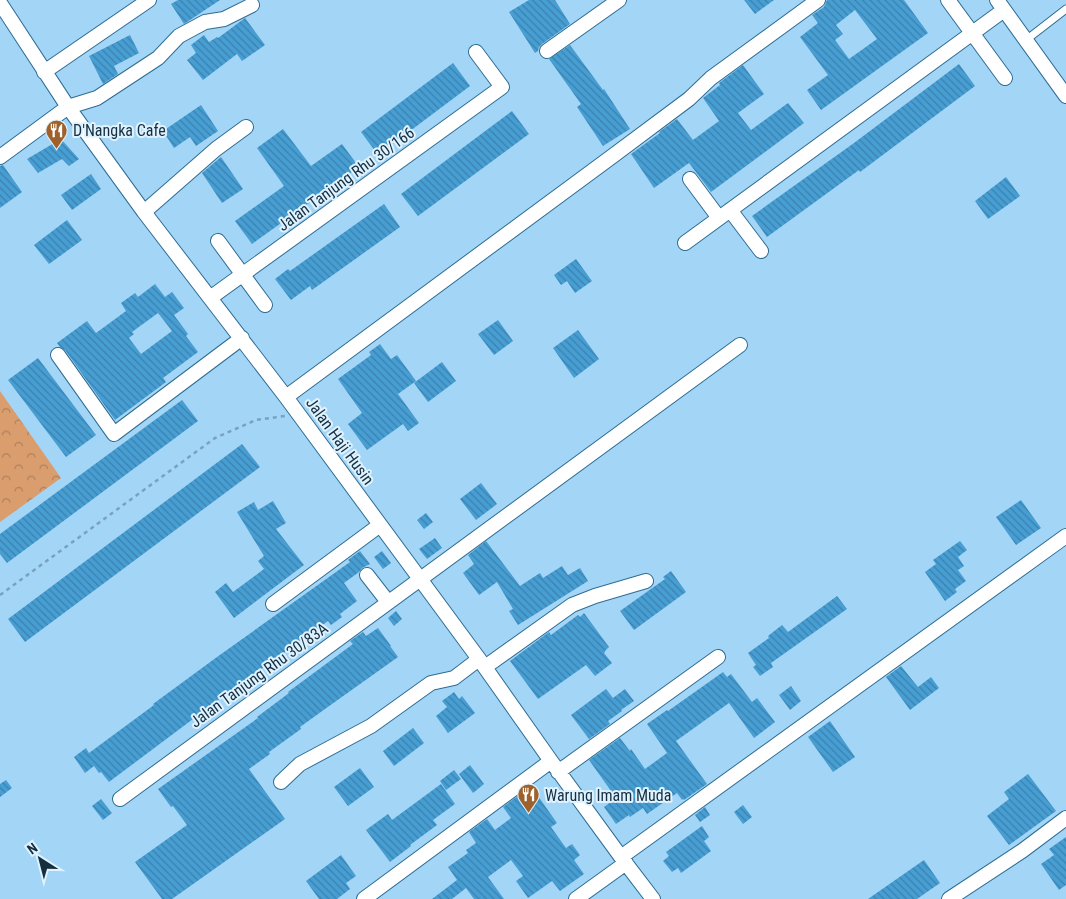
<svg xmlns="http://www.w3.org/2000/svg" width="1066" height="899" font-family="'Roboto Condensed',sans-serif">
	<defs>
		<pattern id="forest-crowns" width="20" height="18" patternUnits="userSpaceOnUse" patternTransform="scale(1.25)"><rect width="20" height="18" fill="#d99d6e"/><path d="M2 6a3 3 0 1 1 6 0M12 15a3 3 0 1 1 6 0" fill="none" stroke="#af805c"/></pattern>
		<pattern id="building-back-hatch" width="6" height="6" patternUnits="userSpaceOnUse" patternTransform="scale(1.25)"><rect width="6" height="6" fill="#479ed3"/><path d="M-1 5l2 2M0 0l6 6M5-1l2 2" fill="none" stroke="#3a81ad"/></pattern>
	</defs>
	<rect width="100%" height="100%" fill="#a3d5f7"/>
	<!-- forest -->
	<path fill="url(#forest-crowns)" d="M 0,391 L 61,478 L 0,522 Z"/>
	<!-- building -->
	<path fill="url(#building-back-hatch)" fill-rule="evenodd" d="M 178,0 L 220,0 L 184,24 L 171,4 Z
		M 529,0 L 555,0 L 570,24 L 542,44 L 539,47 L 538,51 L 535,53 L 509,12 Z
		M 744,0 L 774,0 L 755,14 Z
		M 827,0 L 904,0 L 928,33 L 821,110 L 807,90 L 828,75 L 800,37 L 818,23 L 812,15 L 824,7 ZM 855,10 L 877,39 L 849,59 L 835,40 L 843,34 L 836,25 Z
		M 245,18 L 265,45 L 242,61 L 237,54 L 203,80 L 187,60 L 196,53 L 191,45 L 204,35 L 209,42 L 217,37 L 218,38 Z
		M 130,35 L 139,53 L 114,66 L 118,74 L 103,84 L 89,56 Z
		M 570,45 L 603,90 L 604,89 L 630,129 L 603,146 L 577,107 L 581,104 L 549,59 Z
		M 453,63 L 470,86 L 378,155 L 361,132 Z
		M 959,64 L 975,86 L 860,172 L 859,170 L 767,237 L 752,216 L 854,143 Z
		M 743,65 L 764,94 L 738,113 L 751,130 L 788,103 L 804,123 L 711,192 L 689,163 L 654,188 L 631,154 L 660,133 L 659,132 L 677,119 L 693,140 L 719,121 L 703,98 L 720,85 L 719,83 Z
		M 201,105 L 218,131 L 196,146 L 190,137 L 174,148 L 163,131 Z
		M 512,111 L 529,134 L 418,216 L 401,194 Z
		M 283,129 L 311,166 L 342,144 L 359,167 L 252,244 L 235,221 L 284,186 L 257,148 Z
		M 61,139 L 79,159 L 69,166 L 62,159 L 38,173 L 27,159 Z
		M 221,157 L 243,189 L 222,203 L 202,173 Z
		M 3,165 L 22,192 L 0,208 L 0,166 Z
		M 91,174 L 101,189 L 72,210 L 61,195 Z
		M 1006,177 L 1020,196 L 988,219 L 975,201 Z
		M 384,204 L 400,227 L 312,290 L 310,286 L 291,300 L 275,279 L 288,269 L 290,271 Z
		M 67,220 L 82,240 L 49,264 L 34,245 Z
		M 576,259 L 592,281 L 575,293 L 567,281 L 561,285 L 554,275 Z
		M 155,284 L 165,297 L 172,292 L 184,308 L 174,315 L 188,334 L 186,336 L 198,352 L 163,378 L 166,382 L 115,420 L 65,350 L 60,347 L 57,343 L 87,321 L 96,333 L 126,311 L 121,303 L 135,293 L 138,297 ZM 158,313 L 172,331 L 141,354 L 129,338 L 134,334 L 132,332 Z
		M 498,320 L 513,341 L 494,355 L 478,334 Z
		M 578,330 L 599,359 L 574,378 L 553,348 Z
		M 380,344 L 391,359 L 397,355 L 416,381 L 398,394 L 419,423 L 408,431 L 403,424 L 367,450 L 348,424 L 362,413 L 338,379 L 371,355 L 369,352 Z
		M 38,358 L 96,435 L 66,457 L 8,380 Z
		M 442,362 L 456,381 L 428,402 L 414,383 Z
		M 182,400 L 198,421 L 7,563 L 0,554 L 0,534 Z
		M 242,444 L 260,467 L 25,642 L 8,619 Z
		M 481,483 L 497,504 L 476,520 L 460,499 Z
		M 1021,500 L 1041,528 L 1016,545 L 996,517 Z
		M 273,501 L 286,523 L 276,529 L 304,565 L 234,618 L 215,592 L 226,583 L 233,592 L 264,569 L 258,561 L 264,556 L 237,512 L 254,502 L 258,510 Z
		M 426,513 L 433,522 L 424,529 L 417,520 Z
		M 435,538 L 442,548 L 427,559 L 419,549 Z
		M 486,541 L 520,586 L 540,573 L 543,578 L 562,566 L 568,575 L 580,568 L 588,581 L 518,625 L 509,611 L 513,609 L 497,582 L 479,595 L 463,573 L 474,564 L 468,555 Z
		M 960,541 L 967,550 L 958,557 L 964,566 L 958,570 L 966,581 L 955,589 L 957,592 L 945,601 L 925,572 L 936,564 L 933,560 Z
		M 360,551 L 370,564 L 362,568 L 359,572 L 344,583 L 357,601 L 340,614 L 342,617 L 331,625 L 328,621 L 309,635 L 312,638 L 301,646 L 299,642 L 229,692 L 109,782 L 101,772 L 99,773 L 94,766 L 85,773 L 74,757 L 86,748 L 89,753 L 154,705 L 153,704 L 217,657 L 350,562 L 348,560 Z
		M 382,551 L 391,563 L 383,569 L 374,557 Z
		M 671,571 L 686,592 L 634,630 L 620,611 L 665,579 L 663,577 Z
		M 837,596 L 847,609 L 771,663 L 773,667 L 760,676 L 753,667 L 756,665 L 748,653 L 769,638 L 768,636 L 782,625 L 788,632 Z
		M 396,611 L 402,619 L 394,626 L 388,618 Z
		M 584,613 L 609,647 L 605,651 L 605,652 L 604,653 L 612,663 L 595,676 L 586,665 L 538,699 L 510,661 L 549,632 L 551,635 L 578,615 L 580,617 Z
		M 378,628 L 391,646 L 390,646 L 398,657 L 332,704 L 300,727 L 301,729 L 269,752 L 270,754 L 249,769 L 285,819 L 172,899 L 162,899 L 135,862 L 187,825 L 173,806 L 171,807 L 158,789 L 258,718 L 257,717 L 289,693 L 288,692 L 353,644 L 350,641 L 363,632 L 366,636 Z
		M 901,666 L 918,687 L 931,677 L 939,688 L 910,710 L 886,677 Z
		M 723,672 L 727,677 L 731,674 L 752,702 L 757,698 L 775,722 L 754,738 L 729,703 L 676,741 L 707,784 L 684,800 L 683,799 L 682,800 L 677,793 L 647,814 L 643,808 L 630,817 L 629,815 L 616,824 L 604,807 L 616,798 L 589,760 L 620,738 L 630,751 L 631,749 L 645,769 L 667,753 L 647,724 L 667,710 L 668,711 Z
		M 791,686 L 801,701 L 790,710 L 779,695 Z
		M 606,689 L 613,698 L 625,689 L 634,701 L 621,710 L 622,711 L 608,721 L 610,724 L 589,739 L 571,715 Z
		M 454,692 L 459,699 L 462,696 L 475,713 L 448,733 L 436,716 L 447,707 L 442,701 Z
		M 830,721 L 855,757 L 833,772 L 808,737 Z
		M 413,728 L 424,743 L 394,766 L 383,751 Z
		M 470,765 L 484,784 L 473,793 L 459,774 Z
		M 360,768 L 374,787 L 348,806 L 334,787 Z
		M 454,770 L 461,779 L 446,790 L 440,781 Z
		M 1028,774 L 1056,811 L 1009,845 L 987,816 L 1009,799 L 1004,792 Z
		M 6,780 L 12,788 L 0,797 L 0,784 Z
		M 441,784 L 455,804 L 433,820 L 437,825 L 410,845 L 411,846 L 390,862 L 366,830 L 388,814 L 392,820 Z
		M 531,786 L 557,823 L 551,827 L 566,848 L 572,844 L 580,855 L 574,860 L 584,874 L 560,891 L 552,881 L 528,898 L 516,881 L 523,876 L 511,860 L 488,877 L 504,899 L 474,899 L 466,888 L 452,899 L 432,899 L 457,880 L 448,867 L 468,853 L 466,850 L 476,843 L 469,832 L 487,819 L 495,830 L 511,818 L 503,807 Z
		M 101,799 L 112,813 L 103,820 L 92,806 Z
		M 743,805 L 752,817 L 743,824 L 734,812 Z
		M 705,807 L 710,815 L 700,822 L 695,815 Z
		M 702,826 L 709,837 L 704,841 L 711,851 L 681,873 L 678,868 L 672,872 L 663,861 L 669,856 L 666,852 Z
		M 1066,837 L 1066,885 L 1059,890 L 1041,864 L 1054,855 L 1049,849 Z
		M 341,855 L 356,876 L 346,883 L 350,889 L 337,899 L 319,899 L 306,881 Z
		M 924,860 L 940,883 L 917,899 L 868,899 Z"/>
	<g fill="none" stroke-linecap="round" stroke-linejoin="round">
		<defs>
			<path id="lane" d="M 1026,40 L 1066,9"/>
			<path id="street" d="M 948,0 L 1005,78
				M 997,0 L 1066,96
				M 0,3 L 68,107 L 144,212 L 286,397 L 479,659 L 551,761 L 621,857 L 653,899
				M 547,51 L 619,0
				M 44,72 L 149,0
				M 0,157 L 68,107 L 97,98 L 158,58 L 179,36 L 205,22 L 224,19 L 252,5
				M 690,179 L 719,218
				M 730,210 L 761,251
				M 144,212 L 216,149 L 246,127
				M 218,241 L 265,305
				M 685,243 L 1004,10
				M 210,298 L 502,87 L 476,52
				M 58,355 L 114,434 L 242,338
				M 286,397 L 614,155 L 689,99 L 711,78 L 818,0
				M 367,575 L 388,602
				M 273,604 L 380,525
				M 485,667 L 572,605 L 595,596 L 646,581
				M 558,772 L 718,657
				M 281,782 L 300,764 L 371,726 L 431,683 L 454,678 L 479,659
				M 120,799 L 740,345
				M 621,857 L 1066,536
				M 364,899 L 551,761
				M 576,899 L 626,863
				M 949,899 L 1022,851 L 1066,818"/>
		</defs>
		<!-- lane casing -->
		<use href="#lane" stroke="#2e6d93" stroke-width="9"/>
		<!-- street casing -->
		<use href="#street" stroke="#2e6d93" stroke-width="16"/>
		<!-- path -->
		<path stroke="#78a2bf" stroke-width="2.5" stroke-dasharray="4 4" stroke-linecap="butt" d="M 0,595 L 215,438 L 256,420 L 285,416"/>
		<!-- lane -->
		<use href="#lane" stroke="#fff" stroke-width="7"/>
		<!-- street -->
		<use href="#street" stroke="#fff" stroke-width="14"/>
	</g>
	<!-- icons -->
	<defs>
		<symbol id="restaurant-pin" viewBox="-11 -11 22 30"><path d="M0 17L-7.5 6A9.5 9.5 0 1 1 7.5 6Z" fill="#a06029" stroke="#dff2ff"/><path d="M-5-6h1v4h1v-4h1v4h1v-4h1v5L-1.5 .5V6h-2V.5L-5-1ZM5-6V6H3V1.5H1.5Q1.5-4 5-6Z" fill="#fff"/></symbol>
	</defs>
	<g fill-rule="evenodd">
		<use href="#restaurant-pin" x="44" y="118" width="25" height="34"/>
		<use href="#restaurant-pin" x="516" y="782" width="25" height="34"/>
	</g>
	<g text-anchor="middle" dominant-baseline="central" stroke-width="4" stroke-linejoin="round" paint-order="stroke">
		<!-- poi labels -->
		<g font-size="16" fill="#152f40" stroke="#dff2ff" text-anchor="start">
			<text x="73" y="130">D'Nangka Cafe</text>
			<text x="545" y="795">Warung Imam Muda</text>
		</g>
		<!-- street labels -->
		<g font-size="16" fill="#152f40" stroke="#dff2ff">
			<text transform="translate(346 179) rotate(-36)">Jalan Tanjung Rhu 30/166</text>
			<text transform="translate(340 441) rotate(54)">Jalan Haji Husin</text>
			<text transform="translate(259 675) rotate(-36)">Jalan Tanjung Rhu 30/83A</text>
		</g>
	</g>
	<!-- north arrow -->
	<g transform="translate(40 859) rotate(324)" stroke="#dff2ff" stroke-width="4" paint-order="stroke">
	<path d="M0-4L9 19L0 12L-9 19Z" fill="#152f40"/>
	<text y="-8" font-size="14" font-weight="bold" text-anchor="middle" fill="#152f40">N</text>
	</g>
</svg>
